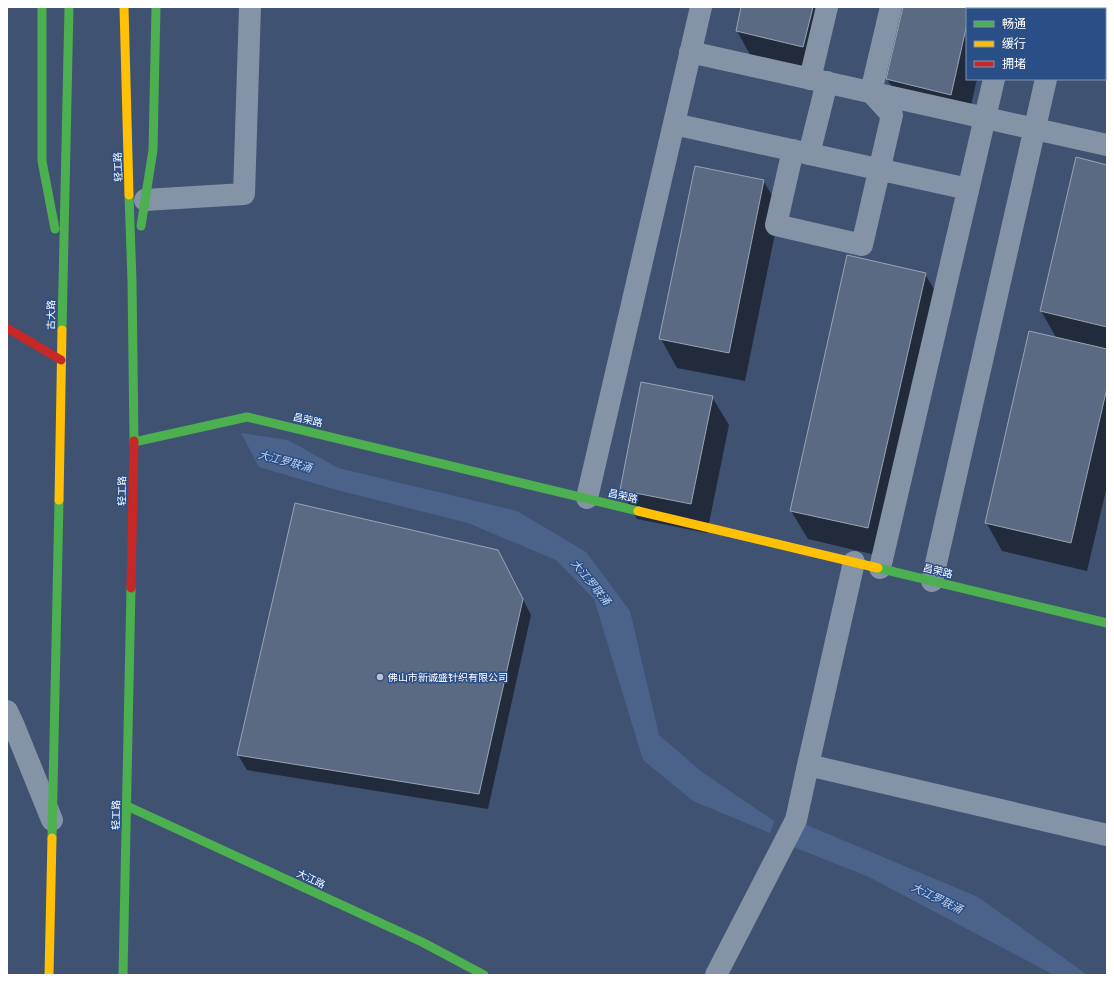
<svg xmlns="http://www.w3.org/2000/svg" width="1114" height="982" font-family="Helvetica,'Noto Sans SC',sans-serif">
	<rect width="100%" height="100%" fill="#3f5271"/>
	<!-- water -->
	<path fill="#4b638a" d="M 241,433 L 288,440 L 338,468 L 517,511 L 586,552 L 630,611 L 659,735 L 702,772 L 774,821 L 770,833 L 693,801 L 643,760 L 594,599 L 556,560 L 468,523 L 337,490 L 259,467 Z
		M 802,823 L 978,897 L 1068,961 L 1087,975 L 1054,975 L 869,877 L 791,846 Z"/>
	<!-- shadow -->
	<path fill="#0007" d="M 742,7 L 836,7 L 819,76 L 753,60 L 737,31 Z
		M 904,7 L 994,7 L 994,9 L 967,9 L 967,79 L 977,79 L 967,123 L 904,108 L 887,79 Z
		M 1107,166 L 1107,486 L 1087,571 L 1002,551 L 986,522 L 1057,339 L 1041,311 Z
		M 763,180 L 780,209 L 745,381 L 677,368 L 661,339 Z
		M 925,274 L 942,302 L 884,557 L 808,539 L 791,511 Z
		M 712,397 L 729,425 L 707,533 L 637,519 L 621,490 Z
		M 497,550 L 531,615 L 488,809 L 247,770 L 238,755 Z"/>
	<!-- building -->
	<path fill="#5a6a82" stroke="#99a4b5" d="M 741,7 L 813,7 L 803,47 L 736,31 Z
		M 903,7 L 971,7 L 971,9 L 967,9 L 967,24 L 951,95 L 886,79 Z
		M 1076,157 L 1107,165 L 1107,327 L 1040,311 Z
		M 695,166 L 764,180 L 729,353 L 659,339 Z
		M 847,255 L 926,273 L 868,528 L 790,511 Z
		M 1029,331 L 1107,349 L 1107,388 L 1071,543 L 985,523 Z
		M 641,382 L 713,396 L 691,504 L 620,490 Z
		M 295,503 L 498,550 L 523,599 L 479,794 L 237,755 Z"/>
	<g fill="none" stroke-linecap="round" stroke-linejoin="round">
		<!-- street -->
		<path stroke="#8593a7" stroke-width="22" d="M 1010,9 L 1010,7
			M 1062,9 L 1063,7
			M 690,52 L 1107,145
			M 810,79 L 827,7
			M 674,124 L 968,189
			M 793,150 L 776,225 L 862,245 L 892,115 L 871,92 L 891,7
			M 809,154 L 827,82
			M 145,200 L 244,194 L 250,7
			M 587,498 L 701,7
			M 880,568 L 994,79
			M 932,581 L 1046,79
			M 7,711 L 14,726 L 52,820
			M 808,765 L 1107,835
			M 716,975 L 796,820 L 808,765 L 854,562"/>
		<!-- fast -->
		<path stroke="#4caf50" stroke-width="9" d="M 42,7 L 42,161 L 55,229
			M 129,195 L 132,281 L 134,441
			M 141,226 L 153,150 L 156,7
			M 62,330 L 69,7
			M 134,442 L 247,417 L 638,511
			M 878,568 L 1107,623
			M 127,806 L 422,942 L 484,975
			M 52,838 L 59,500
			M 123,975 L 131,588"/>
		<!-- slow -->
		<path stroke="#ffc107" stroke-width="9" d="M 124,7 L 129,195
			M 59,500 L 62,330
			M 638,511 L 878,568
			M 49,975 L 52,838"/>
		<!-- jam -->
		<path stroke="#c62828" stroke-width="9" d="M 7,328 L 61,360
			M 131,588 L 134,441"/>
	</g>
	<!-- markers -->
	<circle fill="#bcc2cd" stroke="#2a4e86" stroke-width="1.5" cx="380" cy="677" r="4"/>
	<g text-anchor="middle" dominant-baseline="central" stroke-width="3" stroke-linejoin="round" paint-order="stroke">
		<!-- street labels -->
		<g font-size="10" fill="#fff" stroke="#2a4e86">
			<text transform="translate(118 167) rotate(-92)">轻工路</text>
			<text transform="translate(51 315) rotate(-89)">古大路</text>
			<text transform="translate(308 420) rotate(13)">昌荣路</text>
			<text transform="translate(122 491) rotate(-89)">轻工路</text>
			<text transform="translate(623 496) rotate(13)">昌荣路</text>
			<text transform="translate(938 571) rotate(14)">昌荣路</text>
			<text transform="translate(116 815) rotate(-89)">轻工路</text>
			<text transform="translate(311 879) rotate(25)">大江路</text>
		</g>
		<!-- poi labels -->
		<g font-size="10" fill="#fff" stroke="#2a4e86" text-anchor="start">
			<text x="388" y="677">佛山市新诚盛针织有限公司</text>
		</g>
		<!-- water labels -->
		<g font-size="11" font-style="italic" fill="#c1d4ef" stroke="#2a4e86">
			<text transform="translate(285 461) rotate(15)">大江罗联涌</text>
			<text transform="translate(591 582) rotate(51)">大江罗联涌</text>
			<text transform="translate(937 898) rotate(26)">大江罗联涌</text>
		</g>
	</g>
	<!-- border -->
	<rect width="1114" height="982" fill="none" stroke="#ffffff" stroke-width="16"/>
	<!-- legend -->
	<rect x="966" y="8" width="140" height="72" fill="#2a4e86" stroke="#7f95b6"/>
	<rect x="974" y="21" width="20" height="6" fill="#4caf50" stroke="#7f95b6"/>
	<text x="1002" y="28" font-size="12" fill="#ffffff">畅通</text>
	<rect x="974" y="41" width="20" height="6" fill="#ffc107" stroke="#7f95b6"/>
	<text x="1002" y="48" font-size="12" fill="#ffffff">缓行</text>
	<rect x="974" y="61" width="20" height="6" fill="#c62828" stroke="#7f95b6"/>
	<text x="1002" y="68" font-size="12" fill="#ffffff">拥堵</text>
</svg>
